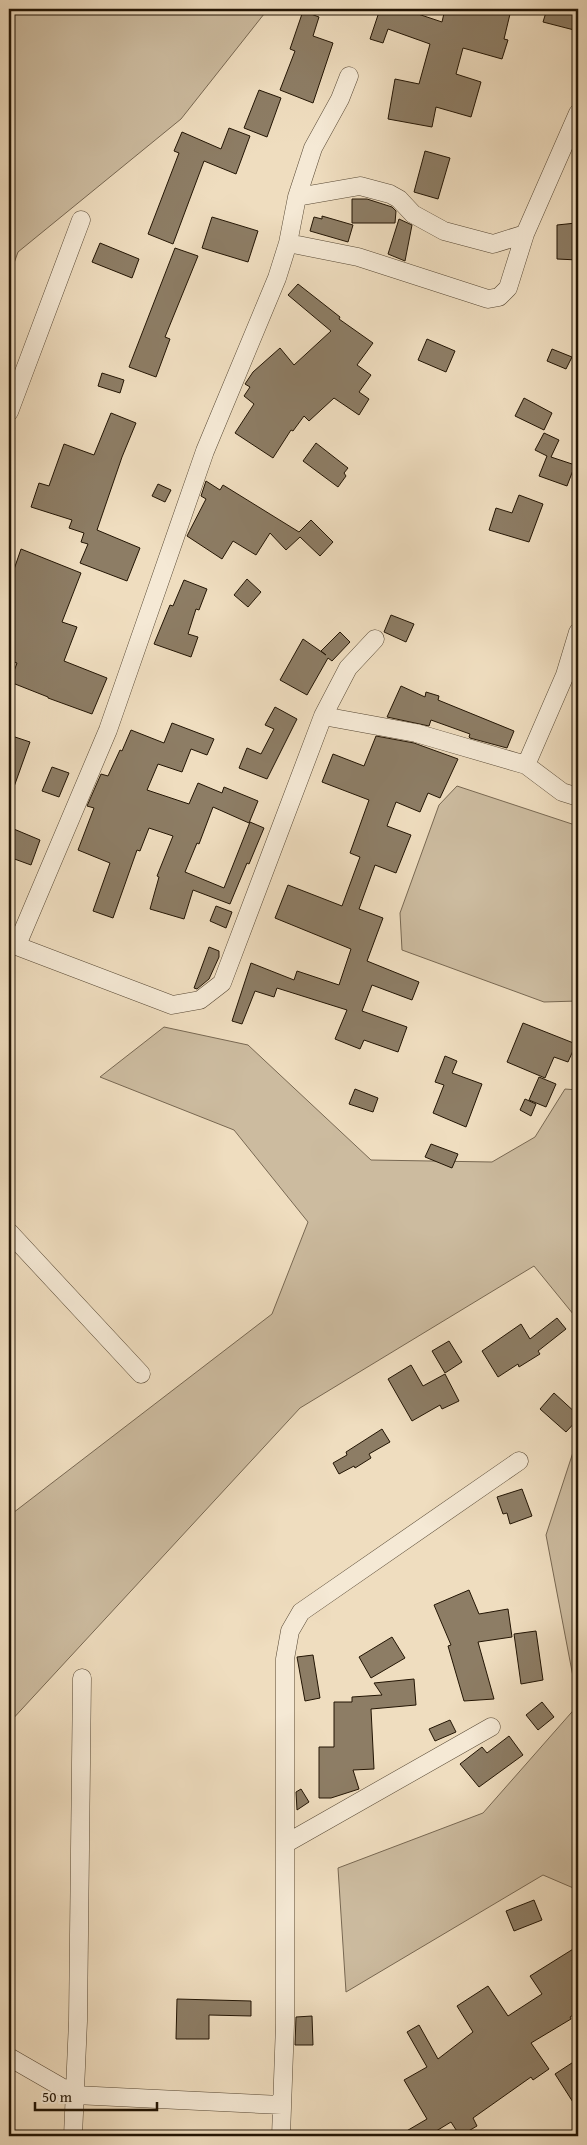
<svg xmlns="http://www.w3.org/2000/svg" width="587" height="2145" font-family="'Gentium Book Plus',serif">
	<rect width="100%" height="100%" fill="#efddbf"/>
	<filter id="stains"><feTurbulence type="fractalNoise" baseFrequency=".004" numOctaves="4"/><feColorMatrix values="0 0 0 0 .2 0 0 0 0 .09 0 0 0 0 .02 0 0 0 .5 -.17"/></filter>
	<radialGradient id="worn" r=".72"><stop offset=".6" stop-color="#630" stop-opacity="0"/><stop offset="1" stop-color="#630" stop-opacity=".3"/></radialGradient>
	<!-- green -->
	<path fill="#ccbb9f" stroke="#786852" d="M 9,9 L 268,9 L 181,119 L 18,252 L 9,277 Z
		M 457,786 L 578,826 L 578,1001 L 544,1002 L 402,950 L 400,913 L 439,805 Z
		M 164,1027 L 248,1045 L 371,1160 L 492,1162 L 535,1137 L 565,1089 L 578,1090 L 578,1320 L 534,1266 L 300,1408 L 9,1723 L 9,1516 L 272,1314 L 308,1222 L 234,1130 L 100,1077 Z
		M 578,1437 L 578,1703 L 546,1535 Z
		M 578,1705 L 578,1890 L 543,1875 L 346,1992 L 338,1868 L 483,1813 Z"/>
	<!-- building -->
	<path fill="#8d7d65" stroke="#231504" d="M 380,9 L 403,9 L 442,22 L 445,9 L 488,9 L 510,14 L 504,39 L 508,40 L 502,59 L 463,48 L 456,74 L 481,82 L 471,117 L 436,107 L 432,127 L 388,119 L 395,79 L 419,84 L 430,44 L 388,29 L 383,43 L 370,39 Z
		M 547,9 L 566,9 L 578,12 L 578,31 L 543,22 Z
		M 303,11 L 319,17 L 313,36 L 333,43 L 313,103 L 280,90 L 295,51 L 290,49 Z
		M 259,90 L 281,98 L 267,137 L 244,128 Z
		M 229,128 L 250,136 L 236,174 L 204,161 L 173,244 L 148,234 L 179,153 L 174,151 L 182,132 L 221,149 Z
		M 425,151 L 450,158 L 438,199 L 414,192 Z
		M 352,199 L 367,199 L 392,207 L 396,211 L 395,223 L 352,223 Z
		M 322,216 L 353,225 L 348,242 L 310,231 L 314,217 L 322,219 Z
		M 212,217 L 258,231 L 248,262 L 202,248 Z
		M 399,219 L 412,225 L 405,261 L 388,254 Z
		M 576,223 L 578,260 L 557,259 L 557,225 Z
		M 100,243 L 139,259 L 132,278 L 92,262 Z
		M 175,248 L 198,256 L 165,337 L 170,339 L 156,377 L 129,367 Z
		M 298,284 L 340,317 L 339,319 L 373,343 L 357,365 L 371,375 L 359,392 L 369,399 L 359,415 L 334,398 L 309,421 L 304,416 L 293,431 L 291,430 L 273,458 L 235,433 L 254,404 L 244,396 L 250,387 L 245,384 L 253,372 L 280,348 L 294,365 L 331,331 L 288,295 Z
		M 427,339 L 455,351 L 446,372 L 418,360 Z
		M 552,349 L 572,357 L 566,369 L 547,361 Z
		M 102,373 L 124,380 L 120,393 L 98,386 Z
		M 524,398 L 552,413 L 544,430 L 515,416 Z
		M 111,413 L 136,423 L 122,457 L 97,530 L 140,548 L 127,581 L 80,563 L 88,544 L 81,542 L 84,533 L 69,528 L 72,520 L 31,507 L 39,483 L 49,486 L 64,444 L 94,455 Z
		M 544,433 L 559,440 L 551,457 L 575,465 L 567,486 L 539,476 L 547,456 L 535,450 Z
		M 316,443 L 348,468 L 344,473 L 346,476 L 338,487 L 303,461 Z
		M 206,481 L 220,490 L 223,485 L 299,532 L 311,520 L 333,542 L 320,556 L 300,537 L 286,550 L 270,533 L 256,555 L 233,541 L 222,559 L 187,536 L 206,499 L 201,496 Z
		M 158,484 L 171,490 L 165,502 L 152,496 Z
		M 519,495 L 543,504 L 529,542 L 489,530 L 496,508 L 512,513 Z
		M 21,549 L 81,573 L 62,622 L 77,627 L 64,661 L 107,678 L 92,714 L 48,698 L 48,697 L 10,682 L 17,663 L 9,660 L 9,584 Z
		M 247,579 L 261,592 L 248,607 L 234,595 Z
		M 184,580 L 207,589 L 199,610 L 196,609 L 188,634 L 198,637 L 191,657 L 154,644 L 170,605 L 173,606 Z
		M 391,615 L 414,624 L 406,642 L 384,632 Z
		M 340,632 L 350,642 L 332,661 L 328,658 L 307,695 L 280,680 L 303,639 L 326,655 L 321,651 Z
		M 401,686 L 425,697 L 426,692 L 439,696 L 438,700 L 514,731 L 507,748 L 470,738 L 469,737 L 470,734 L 431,720 L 429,726 L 387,717 Z
		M 275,707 L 297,719 L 267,779 L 239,768 L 247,748 L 261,754 L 274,729 L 265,725 Z
		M 172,723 L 214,739 L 207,755 L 191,749 L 182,772 L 158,764 L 147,790 L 189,804 L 198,783 L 222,793 L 224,787 L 258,801 L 249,823 L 213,807 L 199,844 L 197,843 L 185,872 L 224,888 L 250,822 L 264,828 L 249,864 L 247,863 L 230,904 L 193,890 L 184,919 L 150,909 L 159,877 L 157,876 L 173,836 L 149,828 L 140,851 L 137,850 L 113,918 L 93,911 L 110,863 L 78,850 L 94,808 L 87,806 L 101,774 L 108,776 L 120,750 L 122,751 L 131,730 L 164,743 Z
		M 9,735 L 30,742 L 10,798 L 9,797 Z
		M 376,736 L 414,743 L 458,759 L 440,798 L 428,793 L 420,812 L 396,802 L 387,826 L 411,835 L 396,873 L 375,865 L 359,909 L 383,918 L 367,961 L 419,982 L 412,1000 L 372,985 L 362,1011 L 407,1027 L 398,1052 L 364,1040 L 360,1049 L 335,1039 L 347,1010 L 277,988 L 274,997 L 255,991 L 242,1024 L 232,1021 L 251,963 L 294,980 L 297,971 L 339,985 L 351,949 L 275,918 L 288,885 L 342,906 L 360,857 L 350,853 L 369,800 L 322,782 L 333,754 L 364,766 Z
		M 52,767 L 69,773 L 59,797 L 42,791 Z
		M 9,827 L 40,840 L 31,865 L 9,857 Z
		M 216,906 L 232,912 L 226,928 L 210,921 Z
		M 209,947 L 219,951 L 219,957 L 209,979 L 197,989 L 194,988 Z
		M 523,1023 L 576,1044 L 568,1062 L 554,1057 L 545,1078 L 507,1062 Z
		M 445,1056 L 457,1061 L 452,1073 L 482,1084 L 466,1127 L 433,1113 L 444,1085 L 435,1082 Z
		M 539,1077 L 556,1084 L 546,1107 L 529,1100 Z
		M 355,1089 L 378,1098 L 373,1112 L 349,1104 Z
		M 525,1099 L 536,1104 L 531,1116 L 520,1110 Z
		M 431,1144 L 458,1154 L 452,1168 L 425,1157 Z
		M 557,1318 L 566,1329 L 538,1351 L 540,1354 L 519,1367 L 518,1364 L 498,1377 L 482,1351 L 521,1324 L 530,1339 Z
		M 449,1341 L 462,1362 L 445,1373 L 432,1351 Z
		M 411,1365 L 423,1386 L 445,1374 L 459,1401 L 442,1409 L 440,1405 L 412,1421 L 388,1379 Z
		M 554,1393 L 578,1415 L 578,1419 L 566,1432 L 540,1409 Z
		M 382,1429 L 390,1442 L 369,1454 L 371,1458 L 355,1468 L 354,1466 L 339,1474 L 333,1463 L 347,1455 L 346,1452 Z
		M 522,1489 L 532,1516 L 510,1524 L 507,1513 L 503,1514 L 497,1497 Z
		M 469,1590 L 479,1614 L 508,1609 L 512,1637 L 478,1642 L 494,1699 L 464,1701 L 448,1646 L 451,1645 L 434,1605 Z
		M 536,1631 L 543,1680 L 521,1684 L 514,1634 Z
		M 392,1637 L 405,1658 L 371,1678 L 359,1657 Z
		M 313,1655 L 320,1698 L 305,1701 L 297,1657 Z
		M 414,1679 L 416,1705 L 371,1709 L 374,1769 L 353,1770 L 359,1789 L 331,1798 L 319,1798 L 319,1747 L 334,1747 L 334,1702 L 352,1702 L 352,1697 L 382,1695 L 374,1683 Z
		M 542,1702 L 554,1717 L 538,1730 L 526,1715 Z
		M 450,1720 L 456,1732 L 435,1741 L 429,1729 Z
		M 509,1736 L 523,1755 L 479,1787 L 460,1764 L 482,1747 L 487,1753 Z
		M 301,1789 L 309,1802 L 297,1810 L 296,1792 Z
		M 534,1900 L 542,1920 L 514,1931 L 506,1911 Z
		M 578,1946 L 578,2012 L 570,2017 L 571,2019 L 531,2043 L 549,2069 L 533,2080 L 531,2077 L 473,2118 L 477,2126 L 460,2136 L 451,2122 L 428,2136 L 398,2136 L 427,2119 L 404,2080 L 427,2067 L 407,2032 L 419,2025 L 438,2059 L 473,2032 L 457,2006 L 488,1986 L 508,2016 L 542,1994 L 530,1976 Z
		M 177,1999 L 251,2001 L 251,2016 L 209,2015 L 209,2039 L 176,2039 Z
		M 312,2016 L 313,2045 L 295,2045 L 296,2017 Z
		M 578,2059 L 578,2110 L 555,2074 Z"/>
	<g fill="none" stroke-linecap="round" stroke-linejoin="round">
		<defs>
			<path id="minor" d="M 297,197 L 360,186 L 390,194 L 399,199 L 413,214 L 444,231 L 493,244 L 525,234
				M 288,243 L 358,257 L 488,299 L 499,297 L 508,288 L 525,234 L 578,113
				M 9,412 L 81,220
				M 323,716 L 416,733 L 526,765 L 562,792 L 578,797
				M 526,765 L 565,675 L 578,632
				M 9,943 L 172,1005 L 200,1000 L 222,983 L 323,716 L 348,668 L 375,639
				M 17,945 L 108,730 L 205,451 L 277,278 L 288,243 L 297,197 L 313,148 L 340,99 L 349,76
				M 9,1232 L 141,1374
				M 285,1844 L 491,1727
				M 9,2057 L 75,2095 L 282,2105
				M 73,2136 L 78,2021 L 82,1678
				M 281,2136 L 285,2024 L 285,1659 L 290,1631 L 301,1612 L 519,1461"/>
		</defs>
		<!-- minor casing -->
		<use href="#minor" stroke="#564733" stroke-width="19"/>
		<!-- minor -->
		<use href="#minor" stroke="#f5e9d5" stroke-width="18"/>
	</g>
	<!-- margin -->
	<rect width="587" height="2145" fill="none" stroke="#efddbf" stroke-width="30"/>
	<rect x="10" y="10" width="567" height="2125" fill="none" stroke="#231504" stroke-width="2.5"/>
	<rect x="15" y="15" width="557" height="2115" fill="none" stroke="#231504"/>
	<!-- scale -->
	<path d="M35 2102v8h122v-8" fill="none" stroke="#231504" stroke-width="2.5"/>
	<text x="42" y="2102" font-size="15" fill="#231504" stroke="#f5e9d5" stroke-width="4" paint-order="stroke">50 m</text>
	<rect width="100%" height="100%" filter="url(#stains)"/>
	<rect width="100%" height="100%" fill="url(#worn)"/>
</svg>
